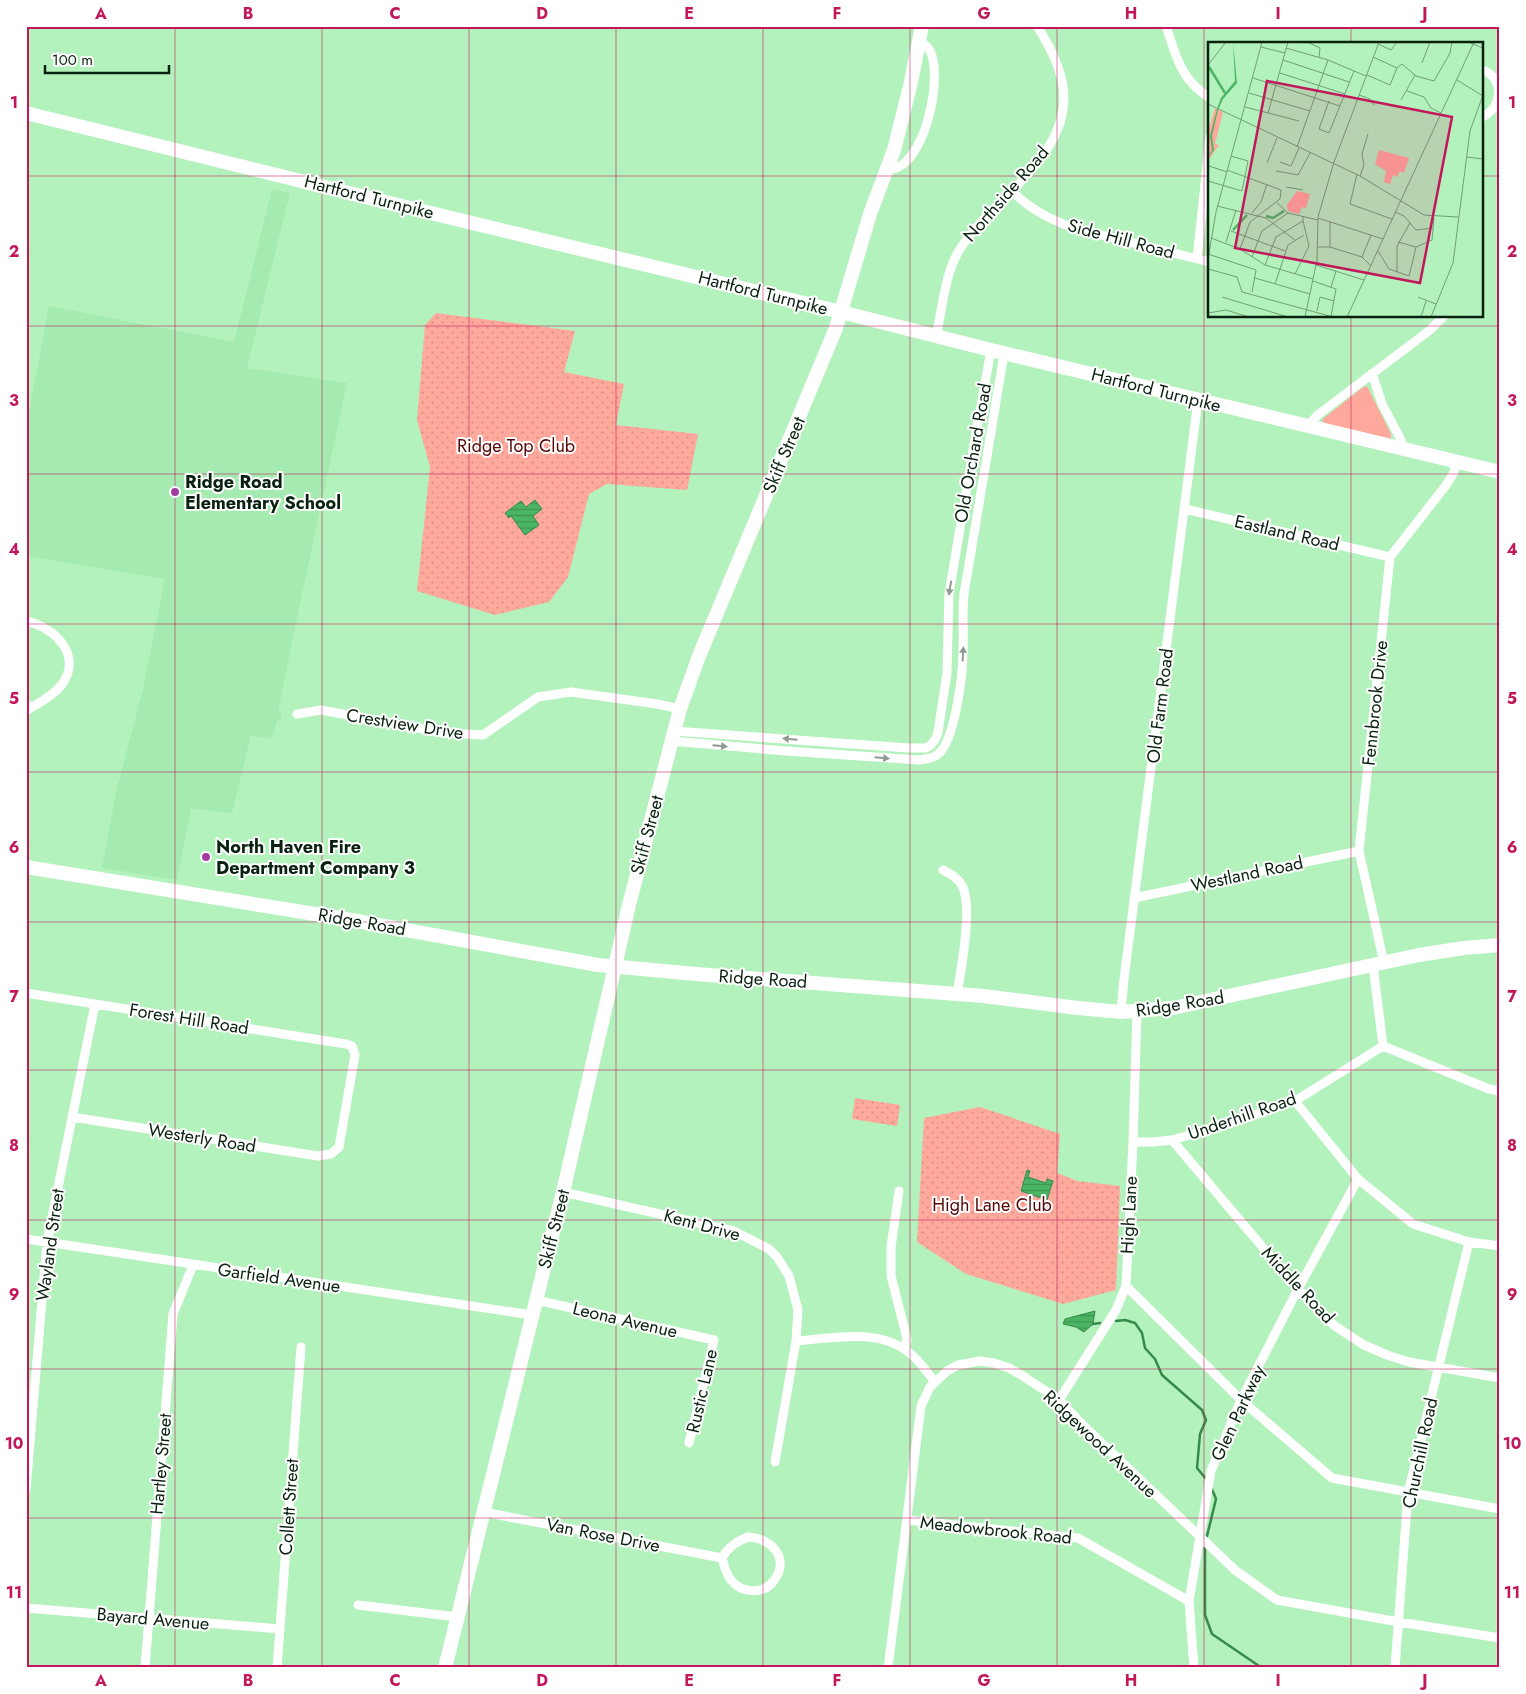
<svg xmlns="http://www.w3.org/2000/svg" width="1526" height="1694" font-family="Jost,sans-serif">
	<defs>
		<pattern id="park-dots" width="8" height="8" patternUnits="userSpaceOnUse" patternTransform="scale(1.25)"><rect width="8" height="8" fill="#ffa89c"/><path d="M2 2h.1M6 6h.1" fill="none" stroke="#d99085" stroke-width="1.8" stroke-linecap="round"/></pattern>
		<pattern id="water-rules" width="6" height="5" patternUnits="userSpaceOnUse" patternTransform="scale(1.25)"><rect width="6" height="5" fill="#4ab664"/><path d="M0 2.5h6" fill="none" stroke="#3c9451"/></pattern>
	</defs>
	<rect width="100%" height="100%" fill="#b4f2bd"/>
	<!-- built -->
	<path fill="#a5eab0" d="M 272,189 L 290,193 L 247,368 L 347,383 L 296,622 L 278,712 L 281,712 L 281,721 L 277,720 L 272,739 L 251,735 L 232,813 L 191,808 L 177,880 L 102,868 L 116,793 L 143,689 L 165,579 L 26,556 L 26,429 L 49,306 L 234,342 Z"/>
	<!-- green -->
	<path fill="#ffa89c" d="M 1367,386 L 1391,434 L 1391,439 L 1388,440 L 1324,424 L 1322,420 L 1324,418 L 1362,388 Z"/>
	<!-- park -->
	<path fill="url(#park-dots)" d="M 436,313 L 575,331 L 564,372 L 624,384 L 616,425 L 698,434 L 687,490 L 607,484 L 589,494 L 568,577 L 549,602 L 495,615 L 417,591 L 430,467 L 417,420 L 425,325 Z
		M 855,1098 L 900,1105 L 897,1126 L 852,1119 Z
		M 980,1107 L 1060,1134 L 1057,1173 L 1077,1181 L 1120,1186 L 1116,1290 L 1063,1304 L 966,1274 L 917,1242 L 924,1118 Z"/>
	<!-- water -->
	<path fill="url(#water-rules)" stroke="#368a4a" d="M 535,500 L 542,509 L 533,516 L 539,525 L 525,535 L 511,516 L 509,518 L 505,513 L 521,501 L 526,507 Z
		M 1027,1170 L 1030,1171 L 1028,1177 L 1046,1183 L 1047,1179 L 1053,1181 L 1047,1200 L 1021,1191 Z
		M 1095,1311 L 1093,1324 L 1084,1332 L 1076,1327 L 1063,1324 L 1065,1319 Z"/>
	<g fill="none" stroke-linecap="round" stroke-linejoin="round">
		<!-- stream -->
		<path stroke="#368a4a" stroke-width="2.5" d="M 1116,1321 L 1125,1320 L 1135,1323 L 1142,1333 L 1145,1348 L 1155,1359 L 1162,1375 L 1202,1410 L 1206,1420 L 1200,1434 L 1197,1468 L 1207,1480
			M 1093,1324 L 1100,1323
			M 1207,1536 L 1216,1499 L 1211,1487
			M 1205,1547 L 1205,1615 L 1212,1634 L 1262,1668"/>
		<!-- minor -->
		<path stroke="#fff" stroke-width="9" d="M 1166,26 C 1177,58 1180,79 1210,98
			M 1482,70 C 1505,77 1503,108 1482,117
			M 887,169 C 924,173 945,74 929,49 C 927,45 923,44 920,42
			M 1012,191 C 1030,210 1053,221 1077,229 L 1210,262
			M 1197,259 L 1210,137
			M 936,337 C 942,310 945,272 960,249 C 973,228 993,210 1011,193 C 1017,187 1022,179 1028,173 C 1032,168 1037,164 1040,159 C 1077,111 1067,73 1037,26
			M 1372,373 L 1382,404 L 1401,440 L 1402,449
			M 1310,427 L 1313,420 L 1319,414 L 1430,330 L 1444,316
			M 1185,509 L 1390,557
			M 26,621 C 54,627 82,654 63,683 C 55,694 41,702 29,709 L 26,704
			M 297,714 L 321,710 L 444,733 L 483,735 L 538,697 L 571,692 L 657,704 L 680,709
			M 674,731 L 908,748 L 926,748 L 931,745 L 936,738 L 938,732 L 947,673 L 949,594 L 976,433 L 991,350
			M 671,741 L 786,751 L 919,760 C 925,759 932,759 937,755 C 955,743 963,673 963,652 C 964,632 962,613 964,594 L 1004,354
			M 943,870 C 950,874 957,877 961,884 C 974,902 961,970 957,994
			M 1134,898 L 1359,851
			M 1384,963 L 1359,851 L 1390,557 L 1447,484 L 1454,472 L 1456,462
			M 1373,965 L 1383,1046
			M 26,993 L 346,1044 L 352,1046 L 355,1055 L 339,1147 L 331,1154 L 318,1156 L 72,1117
			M 1121,1012 L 1124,979 L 1198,400
			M 1383,1046 L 1489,1089 L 1500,1091
			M 1295,1101 L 1358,1179 L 1413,1224 L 1469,1242 L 1500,1246
			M 1172,1140 L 1225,1125 L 1295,1101 L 1383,1046
			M 1133,1142 L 1153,1142 L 1172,1140 L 1298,1289 L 1335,1326 L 1364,1345 L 1387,1355 L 1409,1362 L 1500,1378
			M 899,1191 L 891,1247 L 891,1276 L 907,1339 L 905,1350
			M 563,1192 L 734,1231 L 769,1249 L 777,1257 L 789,1276 L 798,1310 L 796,1341 L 775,1462
			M 26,1239 L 532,1315
			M 1126,1286 L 1241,1400 L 1332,1478 L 1500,1509
			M 536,1300 L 714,1340 L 689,1443
			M 796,1341 C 835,1338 881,1327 912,1355 C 921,1363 928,1373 935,1382
			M 1059,1400 L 1116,1310 L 1126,1286 L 1133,1142 L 1137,1012
			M 26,1489 L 47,1242 L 95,1004
			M 483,1512 L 722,1558
			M 907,1520 L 1078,1538 L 1189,1601
			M 748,1537 C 770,1538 790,1557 775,1579 C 765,1595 742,1594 731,1580 C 726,1574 724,1566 722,1558 C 728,1547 736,1542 748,1537 Z
			M 358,1605 L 458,1617
			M 26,1608 L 280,1629
			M 145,1668 L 173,1314 L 193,1265
			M 277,1668 L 301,1347
			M 888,1668 L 921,1406 L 930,1387 L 947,1371 L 958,1365 L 980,1361 L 994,1363 L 1009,1368 L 1023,1376 L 1059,1400 L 1086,1428 L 1235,1570 L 1277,1600 L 1399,1622 L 1500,1638
			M 1194,1668 L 1189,1601 L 1211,1471 L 1241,1400 L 1298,1289 L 1358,1179
			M 1395,1668 L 1408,1493 L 1469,1242"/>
		<!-- secondary -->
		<path stroke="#fff" stroke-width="14" d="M 26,113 L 410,208 L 841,312 L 991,350 L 1500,472
			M 26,867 L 346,919 L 598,965 L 696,974 L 983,996 L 1078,1008 L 1121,1012 L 1173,1008 L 1419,955 L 1464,948 L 1500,945
			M 445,1668 L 563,1192 L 629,905 L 680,709 L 699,656 L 836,328 L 870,214 L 894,150 L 911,82 L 922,26"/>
	</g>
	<!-- one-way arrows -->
	<defs><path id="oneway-solid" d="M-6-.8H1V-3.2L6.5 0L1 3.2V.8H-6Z" transform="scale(1.25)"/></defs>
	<g fill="#909c93">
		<use href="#oneway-solid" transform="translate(950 588) rotate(99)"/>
		<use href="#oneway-solid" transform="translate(963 654) rotate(-87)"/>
		<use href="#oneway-solid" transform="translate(790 739) rotate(-175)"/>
		<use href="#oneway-solid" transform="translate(720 746) rotate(5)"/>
		<use href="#oneway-solid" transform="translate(882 758) rotate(5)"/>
	</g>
	<!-- grid -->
	<path fill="none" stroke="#c2185b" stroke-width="1" stroke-opacity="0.55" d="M 175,26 L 175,1668M 322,26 L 322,1668M 469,26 L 469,1668M 616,26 L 616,1668M 763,26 L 763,1668M 910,26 L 910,1668M 1057,26 L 1057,1668M 1204,26 L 1204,1668M 1351,26 L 1351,44M 26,176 L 1210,176M 1482,176 L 1500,176M 1351,316 L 1351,1668M 26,326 L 1500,326M 26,474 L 1500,474M 26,624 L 1500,624M 26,772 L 1500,772M 26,922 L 1500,922M 26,1070 L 1500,1070M 26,1220 L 1500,1220M 26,1369 L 1500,1369M 26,1518 L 1500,1518"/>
	<!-- markers -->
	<g fill="#a23ca0" stroke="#fff" stroke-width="2">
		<circle cx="175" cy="492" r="5"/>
		<circle cx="206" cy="857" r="5"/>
	</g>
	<g text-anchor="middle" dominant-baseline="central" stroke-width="4" stroke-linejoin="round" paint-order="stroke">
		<!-- street labels -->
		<g font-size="18" fill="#09220f" stroke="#fff">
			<text transform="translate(1006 194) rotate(-49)">Northside Road</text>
			<text transform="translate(369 197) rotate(14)">Hartford Turnpike</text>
			<text transform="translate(1121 239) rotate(15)">Side Hill Road</text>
			<text transform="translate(763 293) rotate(14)">Hartford Turnpike</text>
			<text transform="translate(1156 390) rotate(14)">Hartford Turnpike</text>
			<text transform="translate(973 453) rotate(-80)">Old Orchard Road</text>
			<text transform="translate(784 455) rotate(-67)">Skiff Street</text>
			<text transform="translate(1287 533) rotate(13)">Eastland Road</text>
			<text transform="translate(1375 703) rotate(-84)">Fennbrook Drive</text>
			<text transform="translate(1160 706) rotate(-83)">Old Farm Road</text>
			<text transform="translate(405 724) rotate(9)">Crestview Drive</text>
			<text transform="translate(647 835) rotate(-75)">Skiff Street</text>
			<text transform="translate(1247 874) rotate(-12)">Westland Road</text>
			<text transform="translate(362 922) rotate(10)">Ridge Road</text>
			<text transform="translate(763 979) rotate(4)">Ridge Road</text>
			<text transform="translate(1180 1004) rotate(-9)">Ridge Road</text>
			<text transform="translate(189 1019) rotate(9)">Forest Hill Road</text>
			<text transform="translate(1242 1116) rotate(-19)">Underhill Road</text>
			<text transform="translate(202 1138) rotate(9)">Westerly Road</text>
			<text transform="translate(1129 1215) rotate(-87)">High Lane</text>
			<text transform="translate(702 1225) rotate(15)">Kent Drive</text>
			<text transform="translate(554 1229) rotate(-76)">Skiff Street</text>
			<text transform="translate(50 1245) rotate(-82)">Wayland Street</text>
			<text transform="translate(279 1278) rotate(8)">Garfield Avenue</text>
			<text transform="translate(1298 1285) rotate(47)">Middle Road</text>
			<text transform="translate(625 1320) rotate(13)">Leona Avenue</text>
			<text transform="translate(702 1391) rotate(-77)">Rustic Lane</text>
			<text transform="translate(1238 1413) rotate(-65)">Glen Parkway</text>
			<text transform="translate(1100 1444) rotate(43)">Ridgewood Avenue</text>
			<text transform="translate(1420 1453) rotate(-78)">Churchill Road</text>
			<text transform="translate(161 1464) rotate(-85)">Hartley Street</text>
			<text transform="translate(289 1507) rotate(-86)">Collett Street</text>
			<text transform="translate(996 1530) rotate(6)">Meadowbrook Road</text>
			<text transform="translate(603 1535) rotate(11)">Van Rose Drive</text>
			<text transform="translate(153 1619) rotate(5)">Bayard Avenue</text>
		</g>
		<!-- park labels -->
		<g font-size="18" fill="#550504" stroke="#fff">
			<text x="516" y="446">Ridge Top Club</text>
			<text x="992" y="1205">High Lane Club</text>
		</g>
		<!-- poi labels -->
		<g font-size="18" font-weight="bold" fill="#09220f" stroke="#fff" text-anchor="start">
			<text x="185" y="482">Ridge Road<tspan x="185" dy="21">Elementary School</tspan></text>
			<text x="216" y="847">North Haven Fire<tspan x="216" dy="21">Department Company 3</tspan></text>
		</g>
	</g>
	<!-- overview -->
	<g transform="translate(1208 42)">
		<rect width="275" height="275" fill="#b4f2bd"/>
		<path d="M 7,66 L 15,70 L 7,102 L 11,103 L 0,119 L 0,89 ZM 171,108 L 201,116 L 196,131 L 192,129 L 189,135 L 185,133 L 182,142 L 176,140 L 178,129 L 167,122 ZM 89,149 L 102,152 L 98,166 L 94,165 L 91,172 L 80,169 L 79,163 Z" fill="#ffa89c"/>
		<path d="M 25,0 L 29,41 L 15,57 L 10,68 L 4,94 L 6,108 L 0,116 L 4,108 L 2,94 L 9,67 L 13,56 L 27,39 Z" fill="#4ab664"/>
		<path fill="none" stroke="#4ab664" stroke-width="2.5" d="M 1,25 L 17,51M 58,174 L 65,176 L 76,169M 25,188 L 39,173"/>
		<path fill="none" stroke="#709f77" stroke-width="1" d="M 99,0 L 112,6 L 111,15M 260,0 L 275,6M 170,2 L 183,8 L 189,0M 53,5 L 77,11M 78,6 L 120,18 L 158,34M 165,15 L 189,26M 75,18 L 141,40M 214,21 L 222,0M 0,23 L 18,0M 189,26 L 194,22 L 208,34 L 226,39M 72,31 L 137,52M 159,33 L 182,43 L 189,26M 45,36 L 132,64M 249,38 L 275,54M 226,39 L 242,11 L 244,0M 199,49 L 216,55 L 223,66 L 233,71M 41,51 L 102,69M 151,53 L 162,57 L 166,63M 193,58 L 207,33M 121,59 L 111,87 L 121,91 L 146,29M 0,62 L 152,134 L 216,173 L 250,175M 37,65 L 91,79M 60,71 L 80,0M 89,105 L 120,18M 259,115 L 275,117M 72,120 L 83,124 L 91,106M 59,121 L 69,96M 1,124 L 19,130M 19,128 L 73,148M 68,129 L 90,133 L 102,111M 149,132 L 142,162 L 184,177M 152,134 L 156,123 L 154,112 L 160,92M 0,139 L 34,149 L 40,119 L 23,114M 78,145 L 95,148M 69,161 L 80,171 L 110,178M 9,164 L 58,176 L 87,198M 187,170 L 196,174 L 208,188 L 225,186M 44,171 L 53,160 L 59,142M 110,176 L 175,197M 95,179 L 101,204M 122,180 L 122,205M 23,189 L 77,209M 3,196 L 32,207 L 57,223 L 105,237M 18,200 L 28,168M 190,200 L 208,205M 110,205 L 122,205 L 154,215 L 163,224M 208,205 L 224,198 L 226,176M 32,207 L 42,180 L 72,157 L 73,148M 170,209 L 181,227 L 201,234 L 208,205M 0,212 L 48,228 L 44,250M 44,215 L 54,189 L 80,171M 154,215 L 163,193M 0,217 L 8,170 L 54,0M 57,223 L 68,195 L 95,179 L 95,174M 108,223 L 156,238M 0,227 L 29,235 L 34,250M 189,230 L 189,204 L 202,181M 87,232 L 101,204M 47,236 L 102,252M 105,239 L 128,247 L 123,274M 67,242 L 80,203 L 96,193M 123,245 L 128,229M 34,250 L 125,275M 14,255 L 80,275M 210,255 L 228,262M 109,269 L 112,255 L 126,259M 0,271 L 18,268 L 41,275M 97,275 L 109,218 L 110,175 L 126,120 L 171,0M 139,275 L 266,0M 213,275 L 218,259M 223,275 L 245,221 L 262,89 L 275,53"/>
		<path fill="#c2185b" fill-opacity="0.15" stroke="#c2185b" stroke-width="2.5" d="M 59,39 L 244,75 L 212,241 L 27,206 Z"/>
		<rect width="275" height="275" fill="none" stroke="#09220f" stroke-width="2.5"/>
	</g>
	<!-- border -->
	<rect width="1526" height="1694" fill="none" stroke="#ffffff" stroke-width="55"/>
	<!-- scale -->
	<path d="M45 65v8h124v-8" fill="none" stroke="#09220f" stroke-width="2.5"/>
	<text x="52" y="65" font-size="15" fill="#09220f" stroke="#ffffff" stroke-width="4" paint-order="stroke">100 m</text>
	<rect x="28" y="28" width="1470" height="1638" fill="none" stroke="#c2185b" stroke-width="2"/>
	<g font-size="16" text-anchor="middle" font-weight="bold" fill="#c2185b">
		<text x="101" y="19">A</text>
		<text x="248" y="19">B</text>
		<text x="395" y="19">C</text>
		<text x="542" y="19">D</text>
		<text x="689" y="19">E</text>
		<text x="837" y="19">F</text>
		<text x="984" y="19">G</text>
		<text x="1131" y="19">H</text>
		<text x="1278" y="19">I</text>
		<text x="1425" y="19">J</text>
		<text x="14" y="108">1</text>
		<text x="1512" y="108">1</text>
		<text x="14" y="257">2</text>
		<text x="1512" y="257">2</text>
		<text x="14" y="406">3</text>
		<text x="1512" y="406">3</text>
		<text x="14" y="555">4</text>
		<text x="1512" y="555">4</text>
		<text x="14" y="704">5</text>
		<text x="1512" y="704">5</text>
		<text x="14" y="853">6</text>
		<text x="1512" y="853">6</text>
		<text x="14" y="1002">7</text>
		<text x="1512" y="1002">7</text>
		<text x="14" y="1151">8</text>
		<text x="1512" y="1151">8</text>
		<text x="14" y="1300">9</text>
		<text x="1512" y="1300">9</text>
		<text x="14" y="1449">10</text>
		<text x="1512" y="1449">10</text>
		<text x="14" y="1598">11</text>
		<text x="1512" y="1598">11</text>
		<text x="101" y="1686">A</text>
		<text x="248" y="1686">B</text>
		<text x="395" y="1686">C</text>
		<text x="542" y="1686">D</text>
		<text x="689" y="1686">E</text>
		<text x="837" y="1686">F</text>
		<text x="984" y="1686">G</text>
		<text x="1131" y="1686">H</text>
		<text x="1278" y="1686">I</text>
		<text x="1425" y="1686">J</text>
	</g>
</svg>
